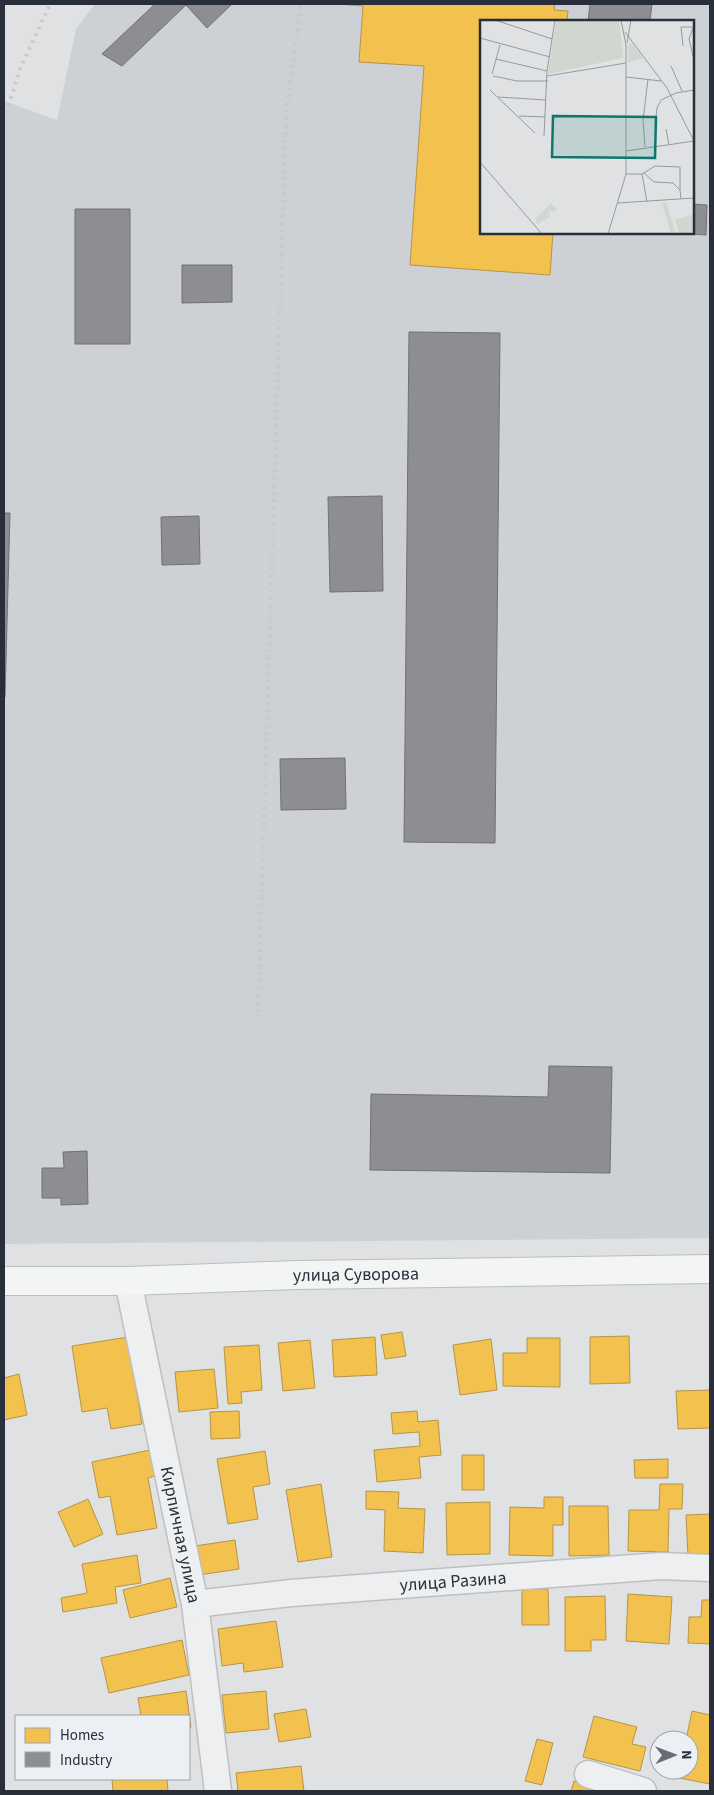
<svg xmlns="http://www.w3.org/2000/svg" width="714" height="1795" font-family="'Source Sans 3',sans-serif">
	<rect width="100%" height="100%" fill="#dfe1e3"/>
	<!-- built -->
	<path fill="#cdd1d6" fill-rule="evenodd" d="M 95,4 L 710,4 L 710,1238 L 4,1244 L 4,101 L 57,120 L 76,29 ZM 482,21 L 693,21 L 693,232 L 482,232 Z"/>
	<!-- homes -->
	<path fill="#f2c14e" stroke="#b59548" d="M 339,4 L 555,4 L 554,10 L 568,11 L 567,21 L 482,21 L 482,232 L 553,232 L 550,275 L 410,265 L 424,66 L 359,62 L 363,6 Z
		M 402,1332 L 406,1356 L 385,1359 L 381,1335 Z
		M 629,1336 L 630,1383 L 590,1384 L 590,1337 Z
		M 128,1337 L 142,1424 L 111,1429 L 107,1408 L 82,1412 L 72,1346 Z
		M 375,1337 L 377,1375 L 334,1377 L 332,1340 Z
		M 527,1338 L 560,1338 L 560,1387 L 503,1386 L 503,1353 L 527,1353 Z
		M 491,1339 L 497,1390 L 460,1395 L 453,1345 Z
		M 310,1340 L 315,1388 L 283,1391 L 278,1343 Z
		M 259,1345 L 262,1390 L 241,1392 L 242,1403 L 228,1404 L 224,1347 Z
		M 214,1369 L 218,1408 L 179,1412 L 175,1372 Z
		M 19,1374 L 27,1415 L 4,1420 L 4,1378 Z
		M 710,1390 L 710,1428 L 678,1429 L 676,1391 Z
		M 239,1411 L 240,1438 L 211,1439 L 210,1412 Z
		M 417,1411 L 418,1422 L 438,1420 L 441,1455 L 419,1457 L 421,1478 L 377,1482 L 374,1450 L 420,1446 L 419,1432 L 393,1434 L 391,1413 Z
		M 150,1450 L 155,1476 L 148,1478 L 157,1528 L 117,1535 L 110,1496 L 99,1498 L 92,1462 Z
		M 265,1451 L 270,1484 L 253,1487 L 258,1519 L 228,1524 L 217,1459 Z
		M 462,1455 L 484,1455 L 484,1490 L 462,1490 Z
		M 668,1459 L 668,1478 L 635,1478 L 634,1460 Z
		M 321,1484 L 332,1557 L 298,1562 L 286,1490 Z
		M 660,1484 L 683,1484 L 682,1509 L 669,1509 L 668,1552 L 628,1551 L 629,1510 L 659,1510 Z
		M 366,1491 L 399,1492 L 398,1508 L 425,1509 L 423,1553 L 384,1551 L 385,1510 L 366,1509 Z
		M 544,1497 L 563,1497 L 563,1525 L 553,1525 L 553,1556 L 509,1555 L 510,1507 L 544,1508 Z
		M 88,1499 L 103,1534 L 74,1547 L 58,1512 Z
		M 490,1502 L 490,1554 L 447,1555 L 446,1503 Z
		M 569,1506 L 608,1506 L 609,1555 L 569,1556 Z
		M 710,1514 L 710,1555 L 688,1556 L 686,1515 Z
		M 235,1540 L 239,1569 L 199,1575 L 195,1546 Z
		M 137,1555 L 141,1583 L 115,1587 L 117,1603 L 63,1612 L 61,1598 L 87,1593 L 82,1564 Z
		M 170,1578 L 177,1607 L 130,1618 L 123,1590 Z
		M 522,1589 L 548,1589 L 549,1625 L 522,1625 Z
		M 628,1594 L 672,1597 L 669,1644 L 626,1641 Z
		M 605,1596 L 606,1640 L 591,1640 L 591,1651 L 565,1651 L 565,1597 Z
		M 702,1600 L 710,1600 L 710,1644 L 688,1643 L 689,1617 L 701,1617 Z
		M 276,1621 L 283,1667 L 244,1672 L 243,1663 L 222,1666 L 218,1629 Z
		M 182,1640 L 189,1675 L 109,1693 L 101,1658 Z
		M 186,1691 L 191,1727 L 189,1727 L 189,1716 L 141,1716 L 138,1698 Z
		M 266,1691 L 269,1729 L 226,1733 L 222,1695 Z
		M 306,1709 L 311,1737 L 279,1742 L 274,1714 Z
		M 692,1711 L 710,1715 L 710,1784 L 679,1778 L 681,1770 L 689,1770 L 689,1740 L 686,1740 Z
		M 594,1716 L 637,1727 L 632,1744 L 646,1747 L 640,1771 L 583,1757 Z
		M 537,1739 L 553,1743 L 542,1785 L 525,1781 Z
		M 301,1766 L 304,1791 L 238,1791 L 236,1773 Z
		M 112,1779 L 167,1779 L 168,1791 L 113,1791 Z
		M 574,1781 L 604,1789 L 604,1791 L 571,1791 Z"/>
	<!-- industry -->
	<path fill="#8d8d92" stroke="#6f7178" d="M 155,4 L 232,4 L 207,28 L 186,5 L 122,66 L 102,54 Z
		M 590,4 L 652,4 L 650,21 L 588,21 Z
		M 693,204 L 707,205 L 706,235 L 679,233 L 693,232 Z
		M 75,209 L 130,209 L 130,344 L 75,344 Z
		M 182,265 L 232,265 L 232,302 L 182,303 Z
		M 409,332 L 500,333 L 495,843 L 404,842 Z
		M 382,496 L 383,591 L 330,592 L 328,497 Z
		M 4,513 L 10,513 L 5,697 L 4,697 Z
		M 199,516 L 200,564 L 162,565 L 161,517 Z
		M 345,758 L 346,809 L 281,810 L 280,759 Z
		M 549,1066 L 612,1067 L 610,1173 L 370,1170 L 371,1094 L 548,1097 Z
		M 87,1151 L 88,1204 L 61,1205 L 61,1198 L 42,1198 L 42,1168 L 64,1168 L 63,1152 Z"/>
	<g fill="none" stroke-linecap="round" stroke-linejoin="round">
		<defs>
			<g id="minor">
				<path id="s1" d="M 128,1281 L 195,1604 L 218,1791"/>
				<path id="s2" d="M 195,1604 L 291,1593 L 661,1566 L 710,1568"/>
				<path d="M 588,1774 L 643,1791"/>
			</g>
			<g id="major">
				<path id="s3" d="M 4,1281 L 128,1281 L 299,1275 L 710,1269"/>
			</g>
		</defs>
		<!-- minor casing -->
		<use href="#minor" stroke="#bdbfc1" stroke-width="29"/>
		<!-- major casing -->
		<use href="#major" stroke="#bbbec1" stroke-width="30"/>
		<!-- minor -->
		<use href="#minor" stroke="#eeeff0" stroke-width="26"/>
		<!-- major -->
		<use href="#major" stroke="#f3f4f4" stroke-width="28"/>
		<!-- rail -->
		<path stroke="#c7c9cb" stroke-width="4" stroke-dasharray="2.5 5" stroke-linecap="butt" d="M 4,120 L 20,69 L 50,4
			M 258,1012 L 286,112 L 301,4"/>
	</g>
	<g text-anchor="middle" dominant-baseline="central" stroke-width="5" stroke-linejoin="round" paint-order="stroke">
		<!-- street labels -->
		<g font-size="18" fill="#282f3a" stroke="#eceff3">
			<text stroke="none"><textPath href="#s3" startOffset="352">улица Суворова</textPath></text>
			<text stroke="none"><textPath href="#s1" startOffset="259">Кирпичная улица</textPath></text>
			<text stroke="none"><textPath href="#s2" startOffset="259">улица Разина</textPath></text>
		</g>
	</g>
	<!-- overview -->
	<g transform="translate(480 20)">
		<rect width="214" height="214" fill="#dfe1e3"/>
		<path d="M 76,0 L 139,0 L 143,38 L 68,54 ZM 152,23 L 163,38 L 148,43 L 148,24 ZM 186,182 L 196,214 L 191,214 L 182,183 ZM 71,183 L 77,189 L 72,192 L 69,189 L 70,197 L 57,204 L 55,199 ZM 214,194 L 214,214 L 199,214 L 195,200 Z" fill="#d0d7cf"/>
		<path fill="none" stroke="#969a9f" stroke-width="1" d="M 15,0 L 72,19M 214,5 L 209,19 L 214,40M 145,12 L 187,68 L 214,121M 0,18 L 70,37M 147,23 L 151,0M 203,26 L 201,7 L 212,7M 16,39 L 67,51M 191,46 L 202,71M 12,54 L 20,25M 13,56 L 37,61 L 68,61M 67,56 L 146,43M 146,57 L 181,61M 10,70 L 55,113M 18,77 L 66,80M 39,96 L 65,97M 175,105 L 177,88 L 181,80 L 196,73 L 214,70M 186,109 L 189,125M 64,116 L 67,51 L 75,0M 165,127 L 163,100 L 168,59M 214,130 L 214,146M 146,131 L 214,121M 0,142 L 62,214M 164,153 L 174,162 L 193,163 L 200,170 L 201,179M 146,154 L 162,154 L 175,146 L 200,147 L 200,170M 162,154 L 167,182M 138,183 L 214,178M 128,214 L 146,154 L 146,25 L 141,0"/>
		<path fill="#0f766e" fill-opacity="0.15" stroke="#0f766e" stroke-width="2.5" d="M 73,96 L 176,97 L 175,138 L 72,137 Z"/>
		<rect width="214" height="214" fill="none" stroke="#282f3a" stroke-width="2.5"/>
	</g>
	<!-- border -->
	<rect width="714" height="1795" fill="none" stroke="#282f3a" stroke-width="10"/>
	<!-- legend -->
	<rect x="15" y="1715" width="175" height="65" fill="#eceff3" stroke="#9ea2a9"/>
	<rect x="25" y="1728" width="25" height="15" fill="#f2c14e" stroke="#9ea2a9"/>
	<text x="60" y="1740" font-size="15" fill="#282f3a">Homes</text>
	<rect x="25" y="1752" width="25" height="15" fill="#8d8d92" stroke="#9ea2a9"/>
	<text x="60" y="1765" font-size="15" fill="#282f3a">Industry</text>
	<!-- north arrow -->
	<g transform="translate(674 1755) rotate(89)"><circle r="24" fill="#eceff3" stroke="#9ea2a9"/>
	<path d="M0-4L9 19L0 12L-9 19Z" fill="#686d75"/>
	<text y="-8" font-size="14" font-weight="bold" text-anchor="middle" fill="#282f3a">N</text>
	</g>
</svg>
